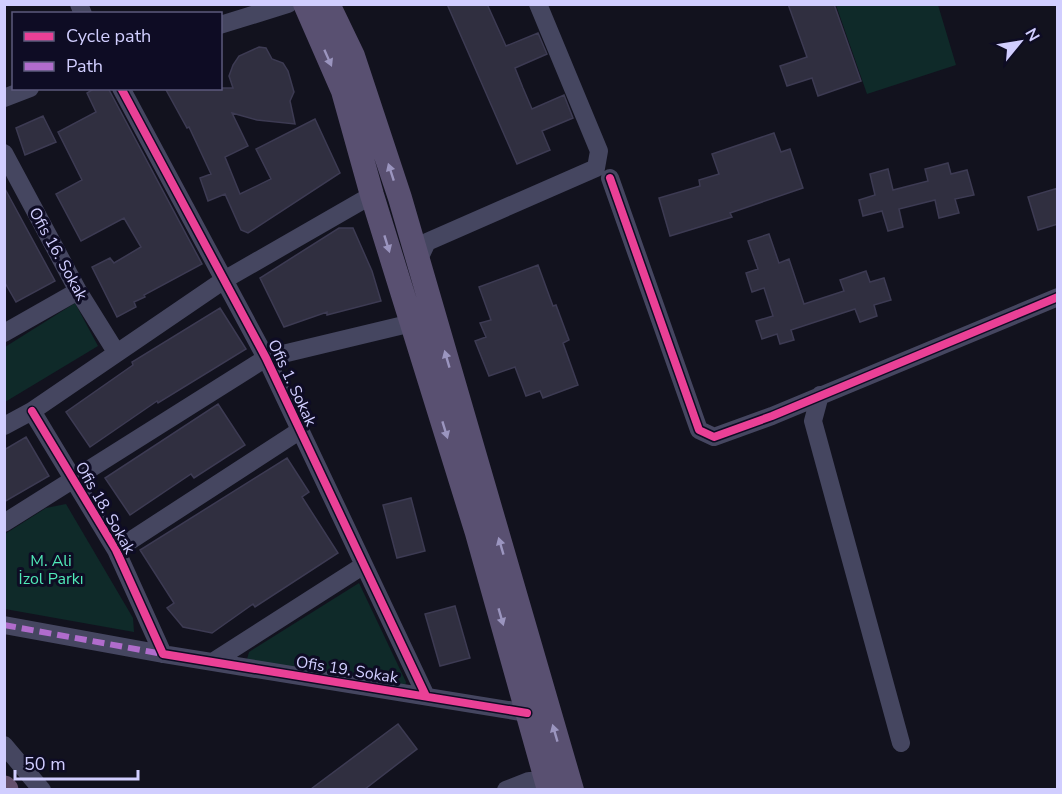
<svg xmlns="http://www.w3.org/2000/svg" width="1062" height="794" font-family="'Nunito Sans',sans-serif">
	<rect width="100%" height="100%" fill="#12121e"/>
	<!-- green -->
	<path fill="#0f2a29" d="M 836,5 L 938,5 L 956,65 L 867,94 Z
		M 75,303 L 98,346 L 5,402 L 5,347 Z
		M 66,504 L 133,618 L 134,632 L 5,609 L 5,534 L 46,508 Z
		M 359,583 L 406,682 L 405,688 L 246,663 L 249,652 Z"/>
	<!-- building -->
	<path fill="#302f40" stroke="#3d3b53" stroke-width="1.5" d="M 447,4 L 487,4 L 506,46 L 538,33 L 547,54 L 515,68 L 523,88 L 532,109 L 564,95 L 573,118 L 542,131 L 550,150 L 517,164 Z
		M 788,4 L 834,4 L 861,81 L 818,96 L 812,78 L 787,86 L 780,66 L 807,57 Z
		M 259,47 L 266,48 L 272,59 L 283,63 L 288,71 L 294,92 L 290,101 L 295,124 L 257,120 L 232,113 L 248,146 L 225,157 L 240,194 L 271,179 L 256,149 L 315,119 L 340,173 L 248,233 L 241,230 L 225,194 L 208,201 L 200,178 L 211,174 L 189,127 L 187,128 L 165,88 L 233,88 L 229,76 L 233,65 L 239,56 Z
		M 95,88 L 108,88 L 202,264 L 144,295 L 145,297 L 134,302 L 136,307 L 117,317 L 92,267 L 110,258 L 114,263 L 141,247 L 124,218 L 81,241 L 56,194 L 82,180 L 58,132 L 96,112 L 87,93 Z
		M 43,116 L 56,142 L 25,155 L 16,128 Z
		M 774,133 L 781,152 L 790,149 L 803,188 L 730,213 L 732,217 L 670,236 L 659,198 L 700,186 L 699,180 L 719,174 L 712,154 Z
		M 948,163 L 951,174 L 967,170 L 974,195 L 955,199 L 959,213 L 939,218 L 935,200 L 899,209 L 903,227 L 888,231 L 882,211 L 863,216 L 859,200 L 875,195 L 870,174 L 888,169 L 893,190 L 928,181 L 925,169 Z
		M 4,187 L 55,281 L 16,302 L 4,281 Z
		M 1058,188 L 1058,224 L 1038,230 L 1028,197 Z
		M 339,228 L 353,228 L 372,271 L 381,301 L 327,315 L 327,312 L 284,327 L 260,278 Z
		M 769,234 L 779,263 L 789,259 L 804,304 L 844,291 L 840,280 L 866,271 L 870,282 L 884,278 L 891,300 L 874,305 L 877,316 L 860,322 L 855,309 L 791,330 L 794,340 L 780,344 L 777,334 L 762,339 L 756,321 L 773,316 L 764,288 L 752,292 L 746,273 L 758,269 L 748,241 Z
		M 538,265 L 553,306 L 556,305 L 569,340 L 563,343 L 578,385 L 543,398 L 540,391 L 526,396 L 515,367 L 489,376 L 475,341 L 486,337 L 480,323 L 491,320 L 479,287 Z
		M 220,308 L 246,349 L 158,403 L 157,401 L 90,447 L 66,412 L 133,365 L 132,362 Z
		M 218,404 L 245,445 L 194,478 L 191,474 L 130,515 L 105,478 Z
		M 26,437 L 49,476 L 4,502 L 4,450 Z
		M 287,458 L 309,492 L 302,497 L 338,553 L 255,607 L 253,604 L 212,633 L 183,627 L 167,608 L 174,603 L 140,550 Z
		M 411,498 L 425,551 L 397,558 L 383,505 Z
		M 455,606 L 470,658 L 440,666 L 425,614 Z
		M 398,724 L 417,749 L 365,789 L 311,789 Z"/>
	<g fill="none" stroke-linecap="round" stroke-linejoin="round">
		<!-- minor -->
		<path stroke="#454660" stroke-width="18" d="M 79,4 L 83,14
			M 220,25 L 288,4
			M 121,88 L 266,358 L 426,696
			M 4,98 L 30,88
			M 4,153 L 78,291 L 116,352
			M 610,178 L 699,430 L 714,437 L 772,416 L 1058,297
			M 418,261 L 427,242 L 596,168 L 599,151 L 538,4
			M 4,333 L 78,291
			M 820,395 L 813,421 L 901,743
			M 32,411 L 116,550 L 163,654
			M 4,426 L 32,411 L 224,280 L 372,195
			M 4,523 L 266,358 L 412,323
			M 116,550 L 299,431
			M 4,625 L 163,654 L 527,713
			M 214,661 L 364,565
			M 4,745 L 42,790
			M 506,790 L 529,781 L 546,781"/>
		<!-- major -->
		<path stroke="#595071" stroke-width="24" d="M 305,4 L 343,91 L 372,195 L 477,533 L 549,790
			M 328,4 L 353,56 L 400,198 L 572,790"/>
		<!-- highway -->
		<path stroke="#64506b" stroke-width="27" d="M 4,789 L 5,790"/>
		<!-- quiet -->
		<path stroke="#b06ccc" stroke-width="6" stroke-dasharray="12 6" stroke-linecap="butt" d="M 4,625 L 163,654"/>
		<defs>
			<path id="cycleway" d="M 121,88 L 266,358 L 426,696
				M 610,178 L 699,430 L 714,437 L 772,416 L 1058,297
				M 32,411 L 116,550 L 163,654 L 527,713"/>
		</defs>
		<!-- cycleway casing -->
		<use href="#cycleway" stroke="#0e0c24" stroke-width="11"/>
		<!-- cycleway -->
		<use href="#cycleway" stroke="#ea4096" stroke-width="8"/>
	</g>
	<!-- one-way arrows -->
	<defs><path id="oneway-solid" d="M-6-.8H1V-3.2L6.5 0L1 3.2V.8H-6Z" transform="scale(1.5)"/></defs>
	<g fill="#9b95bf">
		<use href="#oneway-solid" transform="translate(328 58) rotate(66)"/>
		<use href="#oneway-solid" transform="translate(391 172) rotate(-108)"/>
		<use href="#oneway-solid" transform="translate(387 244) rotate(73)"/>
		<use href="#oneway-solid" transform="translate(447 359) rotate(-106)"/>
		<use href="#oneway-solid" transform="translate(445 430) rotate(73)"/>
		<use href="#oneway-solid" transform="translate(501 546) rotate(-106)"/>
		<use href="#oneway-solid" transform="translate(501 617) rotate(74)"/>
		<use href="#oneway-solid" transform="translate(555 733) rotate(-106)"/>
	</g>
	<g text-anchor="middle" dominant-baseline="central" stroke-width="6" stroke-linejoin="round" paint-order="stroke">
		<!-- street labels -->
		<g font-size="16" fill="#d1ceff" stroke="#0e0c24">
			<text transform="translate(58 254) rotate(61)">Ofis 16. Sokak</text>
			<text transform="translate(292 383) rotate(65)">Ofis 1. Sokak</text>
			<text transform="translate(105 508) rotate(60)">Ofis 18. Sokak</text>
			<text transform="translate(347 670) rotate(9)">Ofis 19. Sokak</text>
		</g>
		<!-- park labels -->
		<g font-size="16" fill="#50e9b8" stroke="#0e0c24">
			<text x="51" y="561">M. Ali<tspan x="51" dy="18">İzol Parkı</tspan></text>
		</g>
	</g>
	<!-- border -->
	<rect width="1062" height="794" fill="none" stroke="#d1ceff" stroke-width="12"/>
	<!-- legend -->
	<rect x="12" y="12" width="210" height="78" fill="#0e0c24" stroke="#5c5a7c" stroke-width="1.5"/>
	<rect x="24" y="32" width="30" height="9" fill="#ea4096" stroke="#5c5a7c" stroke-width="1.5"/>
	<text x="66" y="42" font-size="18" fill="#d1ceff">Cycle path</text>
	<rect x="24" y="62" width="30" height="9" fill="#b06ccc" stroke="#5c5a7c" stroke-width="1.5"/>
	<text x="66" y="72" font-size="18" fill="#d1ceff">Path</text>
	<!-- north arrow -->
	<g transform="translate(1020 42) rotate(60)" stroke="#0e0c24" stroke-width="4.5" paint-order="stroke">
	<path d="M0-4.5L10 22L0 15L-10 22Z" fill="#d1ceff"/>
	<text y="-9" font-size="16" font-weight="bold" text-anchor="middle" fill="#d1ceff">N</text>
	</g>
	<!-- scale -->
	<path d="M15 770v9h123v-9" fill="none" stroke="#d1ceff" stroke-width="3"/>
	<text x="24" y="770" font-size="18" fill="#d1ceff" stroke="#0e0c24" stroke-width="4.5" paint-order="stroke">50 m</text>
</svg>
